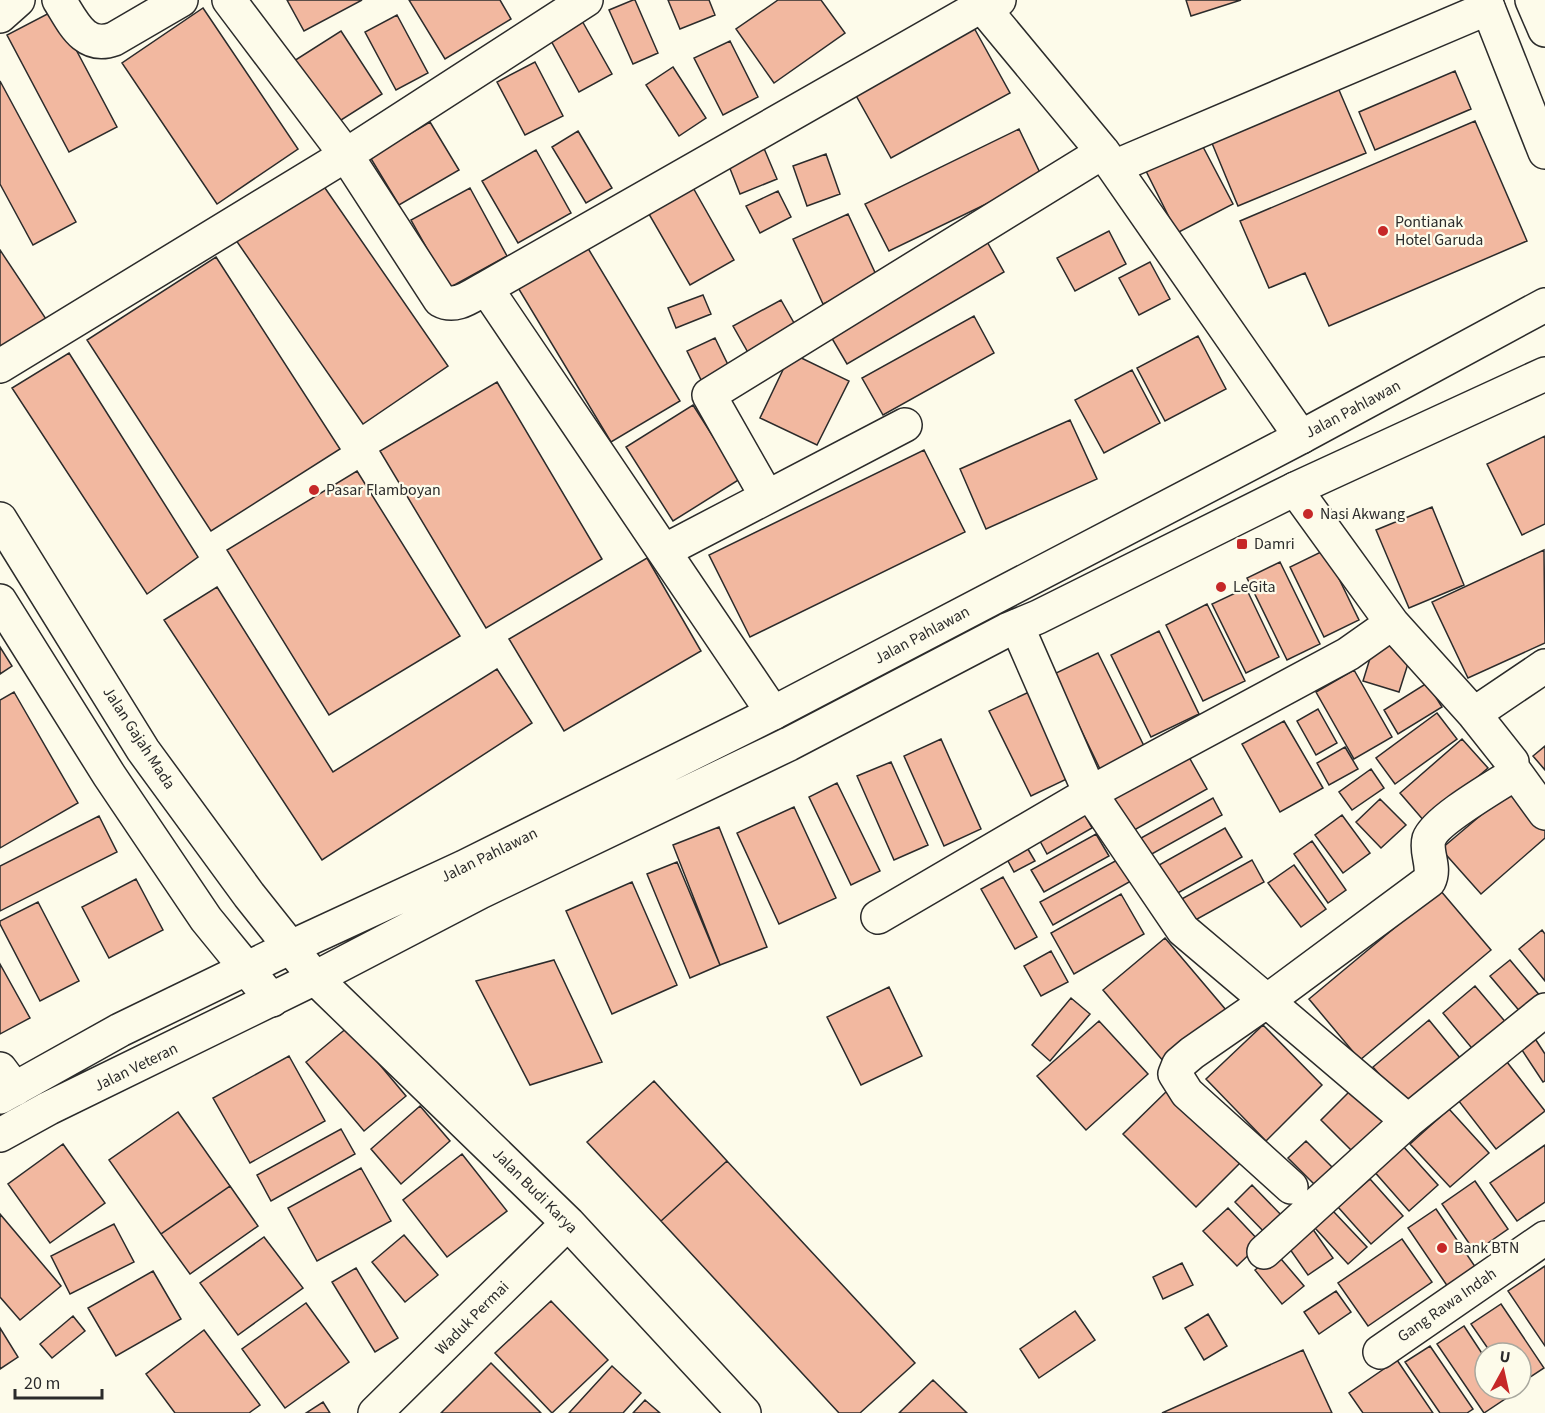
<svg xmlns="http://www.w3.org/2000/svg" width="1545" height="1413" font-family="'Source Sans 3',sans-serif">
	<rect width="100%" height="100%" fill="#fdfbea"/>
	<!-- building -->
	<path fill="#f2b8a0" stroke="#2b2b2b" stroke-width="1.5" d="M 287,0 L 362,0 L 304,31 Z
		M 409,0 L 500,0 L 511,19 L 445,59 Z
		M 633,0 L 635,0 L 658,53 L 633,64 L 609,10 Z
		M 668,0 L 709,0 L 715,15 L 680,29 Z
		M 778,0 L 821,0 L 845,33 L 774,83 L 736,29 Z
		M 1186,0 L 1241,0 L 1191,16 Z
		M 203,8 L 298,149 L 217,204 L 122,63 Z
		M 55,10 L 117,127 L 69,152 L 7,35 Z
		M 397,15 L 428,73 L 396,90 L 365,32 Z
		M 581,19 L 612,74 L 579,92 L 549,37 Z
		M 973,26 L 1010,93 L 891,158 L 854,92 Z
		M 341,31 L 382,94 L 327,129 L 286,66 Z
		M 730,41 L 758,97 L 723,115 L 694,58 Z
		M 535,62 L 563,116 L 525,135 L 497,82 Z
		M 673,67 L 706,118 L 679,136 L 646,85 Z
		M 1455,71 L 1471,109 L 1375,150 L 1359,112 Z
		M 0,81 L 76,222 L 33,245 L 0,184 Z
		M 1336,83 L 1366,153 L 1238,206 L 1209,136 Z
		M 1475,121 L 1527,241 L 1329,326 L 1305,273 L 1269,288 L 1240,221 Z
		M 430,122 L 459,170 L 399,205 L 370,157 Z
		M 1019,129 L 1042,177 L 889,251 L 865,204 Z
		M 578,131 L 612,188 L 586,203 L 552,147 Z
		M 1201,143 L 1233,204 L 1177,233 L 1146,171 Z
		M 763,146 L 777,179 L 740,194 L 727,161 Z
		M 536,150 L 571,213 L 518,243 L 482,181 Z
		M 826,154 L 840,194 L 807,206 L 793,166 Z
		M 316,175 L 448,366 L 363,424 L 231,233 Z
		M 687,177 L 734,260 L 690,285 L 642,202 Z
		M 470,188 L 507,256 L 449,288 L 411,220 Z
		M 778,191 L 791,217 L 760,233 L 746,206 Z
		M 848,214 L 878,279 L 823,304 L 793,239 Z
		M 1109,231 L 1126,264 L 1075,291 L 1057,258 Z
		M 985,238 L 1004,272 L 847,364 L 827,330 Z
		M 586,245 L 680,401 L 611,442 L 517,286 Z
		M 0,250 L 48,322 L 0,352 Z
		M 216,257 L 340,449 L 211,531 L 87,340 Z
		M 1150,262 L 1170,299 L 1139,315 L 1119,278 Z
		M 703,295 L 711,314 L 676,328 L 668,308 Z
		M 781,300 L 798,330 L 750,356 L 733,326 Z
		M 974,316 L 994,353 L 883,415 L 862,378 Z
		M 1198,336 L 1226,389 L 1165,421 L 1137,368 Z
		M 715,338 L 732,373 L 704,386 L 687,351 Z
		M 69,353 L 198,557 L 147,594 L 12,388 Z
		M 791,353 L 849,381 L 817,445 L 760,418 Z
		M 1132,370 L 1160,423 L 1104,453 L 1075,400 Z
		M 497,382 L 602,559 L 486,628 L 380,451 Z
		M 693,405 L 740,479 L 673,521 L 626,447 Z
		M 1070,420 L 1097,479 L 986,529 L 960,469 Z
		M 1545,436 L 1545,524 L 1522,535 L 1487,464 Z
		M 924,450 L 965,532 L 750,637 L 709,555 Z
		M 357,471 L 460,636 L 329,715 L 227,550 Z
		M 1432,507 L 1464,585 L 1409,608 L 1376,530 Z
		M 1325,550 L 1359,620 L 1324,637 L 1290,567 Z
		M 1544,550 L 1545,643 L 1468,678 L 1432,602 Z
		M 647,558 L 701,651 L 564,731 L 509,639 Z
		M 1280,562 L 1320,644 L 1287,660 L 1247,578 Z
		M 217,587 L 333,772 L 497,669 L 532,723 L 322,860 L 164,620 Z
		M 1246,588 L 1279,657 L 1246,673 L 1212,604 Z
		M 1207,604 L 1245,681 L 1203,701 L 1166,625 Z
		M 1159,631 L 1199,714 L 1151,737 L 1111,655 Z
		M 1376,639 L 1412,651 L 1399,692 L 1363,681 Z
		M 0,647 L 12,666 L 0,674 Z
		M 1098,653 L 1145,748 L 1100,769 L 1054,674 Z
		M 1354,670 L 1392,737 L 1354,759 L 1316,692 Z
		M 1427,683 L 1442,707 L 1398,734 L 1384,710 Z
		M 14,692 L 78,803 L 0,848 L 0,700 Z
		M 1029,692 L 1071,777 L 1031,796 L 989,711 Z
		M 1318,709 L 1337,743 L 1316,755 L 1297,721 Z
		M 1437,713 L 1457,739 L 1395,784 L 1376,758 Z
		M 1284,721 L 1323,788 L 1280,812 L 1242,744 Z
		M 941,739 L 981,829 L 944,846 L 904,756 Z
		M 1462,739 L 1488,768 L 1425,822 L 1400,793 Z
		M 1545,746 L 1545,770 L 1533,756 Z
		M 1345,747 L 1358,769 L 1329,785 L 1317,763 Z
		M 1185,750 L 1207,789 L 1129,833 L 1107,794 Z
		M 891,762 L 928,845 L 894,860 L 857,776 Z
		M 1371,769 L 1384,788 L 1352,810 L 1339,792 Z
		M 837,783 L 880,871 L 851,885 L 809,797 Z
		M 1513,788 L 1545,824 L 1545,838 L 1481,894 L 1441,849 Z
		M 1213,798 L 1222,815 L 1141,860 L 1132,843 Z
		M 1380,799 L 1406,825 L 1381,848 L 1356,822 Z
		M 1079,805 L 1092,828 L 1047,854 L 1034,830 Z
		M 794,807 L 836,898 L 779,924 L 737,833 Z
		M 1342,815 L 1370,853 L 1343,873 L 1315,835 Z
		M 99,816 L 117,852 L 0,911 L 0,866 Z
		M 719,827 L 767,947 L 720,965 L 673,845 Z
		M 1225,828 L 1242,857 L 1176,894 L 1159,865 Z
		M 1096,834 L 1109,856 L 1044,892 L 1031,870 Z
		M 1022,839 L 1035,861 L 1014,872 L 1002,850 Z
		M 1312,841 L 1346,890 L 1328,903 L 1294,854 Z
		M 1119,859 L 1131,881 L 1053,925 L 1040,902 Z
		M 1252,860 L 1264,882 L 1190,923 L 1178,901 Z
		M 677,862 L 720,965 L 690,978 L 647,874 Z
		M 1294,865 L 1326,909 L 1301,927 L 1268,883 Z
		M 1003,877 L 1037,937 L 1015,949 L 981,889 Z
		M 136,879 L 163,930 L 109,958 L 82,907 Z
		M 632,882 L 677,985 L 612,1014 L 566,911 Z
		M 1440,890 L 1491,950 L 1360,1060 L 1309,999 Z
		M 1121,894 L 1144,934 L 1074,974 L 1051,933 Z
		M 38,902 L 79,981 L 40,1001 L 0,924 L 0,921 Z
		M 1542,930 L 1545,934 L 1545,981 L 1519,949 Z
		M 1165,938 L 1226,1010 L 1164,1062 L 1103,990 Z
		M 1051,951 L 1068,982 L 1041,996 L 1024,966 Z
		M 554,960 L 602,1062 L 530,1085 L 476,981 Z
		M 1510,960 L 1541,997 L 1522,1014 L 1490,976 Z
		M 0,964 L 30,1018 L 0,1034 Z
		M 1475,986 L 1508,1025 L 1475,1052 L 1443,1013 Z
		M 889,987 L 922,1056 L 861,1085 L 827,1017 Z
		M 1071,998 L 1090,1014 L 1050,1061 L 1032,1045 Z
		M 1429,1020 L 1465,1064 L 1410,1110 L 1373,1067 Z
		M 1099,1021 L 1148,1074 L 1086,1130 L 1037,1076 Z
		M 1263,1025 L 1322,1085 L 1266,1141 L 1206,1079 Z
		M 348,1027 L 406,1096 L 364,1131 L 306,1062 Z
		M 1534,1037 L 1545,1054 L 1545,1081 L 1543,1082 L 1520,1047 Z
		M 289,1056 L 325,1121 L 250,1163 L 213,1098 Z
		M 1507,1062 L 1545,1111 L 1496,1149 L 1458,1100 Z
		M 654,1081 L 727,1161 L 661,1221 L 587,1142 Z
		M 1354,1087 L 1391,1125 L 1358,1157 L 1321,1120 Z
		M 1170,1088 L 1243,1160 L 1196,1207 L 1123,1134 Z
		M 420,1106 L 450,1141 L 401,1184 L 371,1149 Z
		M 1449,1109 L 1489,1153 L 1450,1187 L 1410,1144 Z
		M 178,1112 L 230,1186 L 161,1234 L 109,1160 Z
		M 341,1129 L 355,1154 L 271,1201 L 257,1175 Z
		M 1306,1141 L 1339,1174 L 1321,1191 L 1288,1158 Z
		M 63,1144 L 105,1203 L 50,1243 L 8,1184 Z
		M 1401,1144 L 1438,1185 L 1409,1211 L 1372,1169 Z
		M 1545,1145 L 1545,1202 L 1517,1221 L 1490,1183 Z
		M 462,1154 L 507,1211 L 447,1257 L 403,1200 Z
		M 727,1161 L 915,1363 L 860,1413 L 839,1413 L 661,1221 Z
		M 361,1168 L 391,1221 L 317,1261 L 288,1208 Z
		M 1370,1179 L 1403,1216 L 1371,1244 L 1338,1207 Z
		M 1475,1181 L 1508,1229 L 1475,1252 L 1442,1204 Z
		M 1252,1185 L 1285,1219 L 1268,1236 L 1235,1202 Z
		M 230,1186 L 258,1226 L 190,1274 L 161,1234 Z
		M 1228,1208 L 1261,1243 L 1237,1266 L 1203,1231 Z
		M 1436,1209 L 1476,1268 L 1448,1287 L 1408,1228 Z
		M 1333,1211 L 1367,1247 L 1348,1264 L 1315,1228 Z
		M 0,1214 L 61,1286 L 20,1320 L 0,1297 Z
		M 114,1224 L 134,1262 L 70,1294 L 51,1256 Z
		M 1312,1228 L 1333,1258 L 1308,1275 L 1287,1245 Z
		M 404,1235 L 438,1275 L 405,1302 L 372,1262 Z
		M 264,1237 L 303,1288 L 238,1335 L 200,1283 Z
		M 1402,1239 L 1432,1282 L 1368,1326 L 1338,1283 Z
		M 1276,1253 L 1304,1286 L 1282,1304 L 1255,1270 Z
		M 1182,1263 L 1193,1285 L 1163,1299 L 1153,1277 Z
		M 1545,1266 L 1545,1346 L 1508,1291 Z
		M 356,1268 L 398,1338 L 375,1352 L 332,1282 Z
		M 153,1271 L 181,1319 L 116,1356 L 88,1308 Z
		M 1336,1291 L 1351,1312 L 1319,1334 L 1304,1312 Z
		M 551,1301 L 608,1360 L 552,1413 L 495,1353 Z
		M 306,1303 L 349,1362 L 285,1408 L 242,1349 Z
		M 1501,1304 L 1544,1368 L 1521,1383 L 1521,1353 L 1491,1353 L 1471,1324 Z
		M 1075,1311 L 1095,1340 L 1039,1378 L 1020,1349 Z
		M 1208,1314 L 1227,1346 L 1204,1360 L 1185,1328 Z
		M 73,1316 L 85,1331 L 52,1358 L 40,1344 Z
		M 1464,1326 L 1485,1358 L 1485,1389 L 1506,1389 L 1511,1395 L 1484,1413 L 1437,1344 Z
		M 0,1328 L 18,1357 L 0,1369 Z
		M 204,1330 L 260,1405 L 249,1413 L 175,1413 L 146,1374 Z
		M 1430,1346 L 1473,1409 L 1467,1413 L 1440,1413 L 1405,1362 Z
		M 1303,1350 L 1332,1413 L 1162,1413 Z
		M 1397,1360 L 1433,1413 L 1363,1413 L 1349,1393 Z
		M 491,1363 L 541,1413 L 441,1413 Z
		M 612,1366 L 641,1393 L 623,1413 L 569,1413 Z
		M 933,1380 L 967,1413 L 899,1413 Z
		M 645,1400 L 660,1413 L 633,1413 Z
		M 323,1402 L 330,1413 L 306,1413 Z"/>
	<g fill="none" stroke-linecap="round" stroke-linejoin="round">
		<defs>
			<path id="minor" d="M 59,0 C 73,22 84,50 114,39 L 181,0
				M 229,0 L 346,155 L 440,300 C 456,309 471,296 486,288 L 773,713
				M 977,0 L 1103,152 L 1301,437
				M 0,16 L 18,0
				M 1114,167 L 1488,8
				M 486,288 L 981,6 L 999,0
				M 0,366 L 346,155 L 586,0
				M 767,497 L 709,395 L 1103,152
				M 0,519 L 143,750 L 249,895 L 315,978 L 568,1223 L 744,1413
				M 664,551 L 905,425
				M 0,601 L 109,775 L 206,919 L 272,1000
				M 1392,623 L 1474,714
				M 1017,626 L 1090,793 L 1183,930 L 1267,1001 L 1192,1053 L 1179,1064 L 1175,1074 L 1187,1093 L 1291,1187
				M 1513,769 L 1545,813
				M 878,917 L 1090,793 L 1348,654 L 1392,623 L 1295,489
				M 0,1069 L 15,1089
				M 1408,1121 L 1267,1001 L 1429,881 C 1436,867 1425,853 1429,839 C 1435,821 1494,787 1511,776 L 1512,762 L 1474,714 L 1545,666
				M 1264,1252 L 1408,1121 L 1545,1010
				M 1380,1352 L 1545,1238
				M 375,1413 L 568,1223"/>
			<path id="highway" d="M 1485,0 L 1545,152
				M 1532,0 L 1545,30
				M 0,1097 L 120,1030 L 291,947 L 464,867 L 773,713 L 1301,437 L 1545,305
				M 0,1135 L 49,1108 L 315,978 L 480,892 L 789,744 L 1007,630 L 1038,617 L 1295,489 L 1545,374"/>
		</defs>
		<!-- minor casing -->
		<use href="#minor" stroke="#2b2b2b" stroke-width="36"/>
		<!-- highway casing -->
		<use href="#highway" stroke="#2b2b2b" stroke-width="36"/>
		<!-- minor -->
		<use href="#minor" stroke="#fdfbea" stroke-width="33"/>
		<!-- highway -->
		<use href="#highway" stroke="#fdfbea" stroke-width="33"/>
	</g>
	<!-- markers -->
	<g fill="#c62828" stroke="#fdfbea" stroke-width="2">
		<circle cx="1383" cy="231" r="6"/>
		<circle cx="314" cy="490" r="6"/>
		<circle cx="1308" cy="514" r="6"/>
		<rect x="1236" y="538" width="12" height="12" rx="3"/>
		<circle cx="1221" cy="587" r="6"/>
		<circle cx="1442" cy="1248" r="6"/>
	</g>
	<g text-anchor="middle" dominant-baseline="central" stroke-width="4.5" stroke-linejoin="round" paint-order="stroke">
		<!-- poi labels -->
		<g font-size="16" fill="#2b2b2b" stroke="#fdfbea" text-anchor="start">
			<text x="1395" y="222">Pontianak<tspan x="1395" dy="18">Hotel Garuda</tspan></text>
			<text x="326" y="490">Pasar Flamboyan</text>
			<text x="1320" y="514">Nasi Akwang</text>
			<text x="1254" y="544">Damri</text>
			<text x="1233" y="587">LeGita</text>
			<text x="1454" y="1248">Bank BTN</text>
		</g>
		<!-- street labels -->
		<g font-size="16" fill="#2b2b2b" stroke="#fdfbea">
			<text transform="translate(1353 409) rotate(-28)">Jalan Pahlawan</text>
			<text transform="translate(922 635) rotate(-28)">Jalan Pahlawan</text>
			<text transform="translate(139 738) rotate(57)">Jalan Gajah Mada</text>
			<text transform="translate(489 855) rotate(-26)">Jalan Pahlawan</text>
			<text transform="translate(136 1067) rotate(-26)">Jalan Veteran</text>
			<text transform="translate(535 1191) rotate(45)">Jalan Budi Karya</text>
			<text transform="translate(1447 1305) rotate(-35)">Gang Rawa Indah</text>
			<text transform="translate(472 1318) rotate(-45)">Waduk Permai</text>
		</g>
	</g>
	<!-- north arrow -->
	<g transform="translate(1503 1371) rotate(8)"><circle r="28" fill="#fdfbea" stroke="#a9a89e" stroke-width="1.5"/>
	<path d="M0-4.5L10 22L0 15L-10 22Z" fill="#c62828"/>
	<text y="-9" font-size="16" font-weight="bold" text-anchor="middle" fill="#2b2b2b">U</text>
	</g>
	<!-- scale -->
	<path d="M15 1389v9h87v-9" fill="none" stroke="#2b2b2b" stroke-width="3"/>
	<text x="24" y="1389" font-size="18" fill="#2b2b2b" stroke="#fdfbea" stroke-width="4.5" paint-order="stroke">20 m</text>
</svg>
